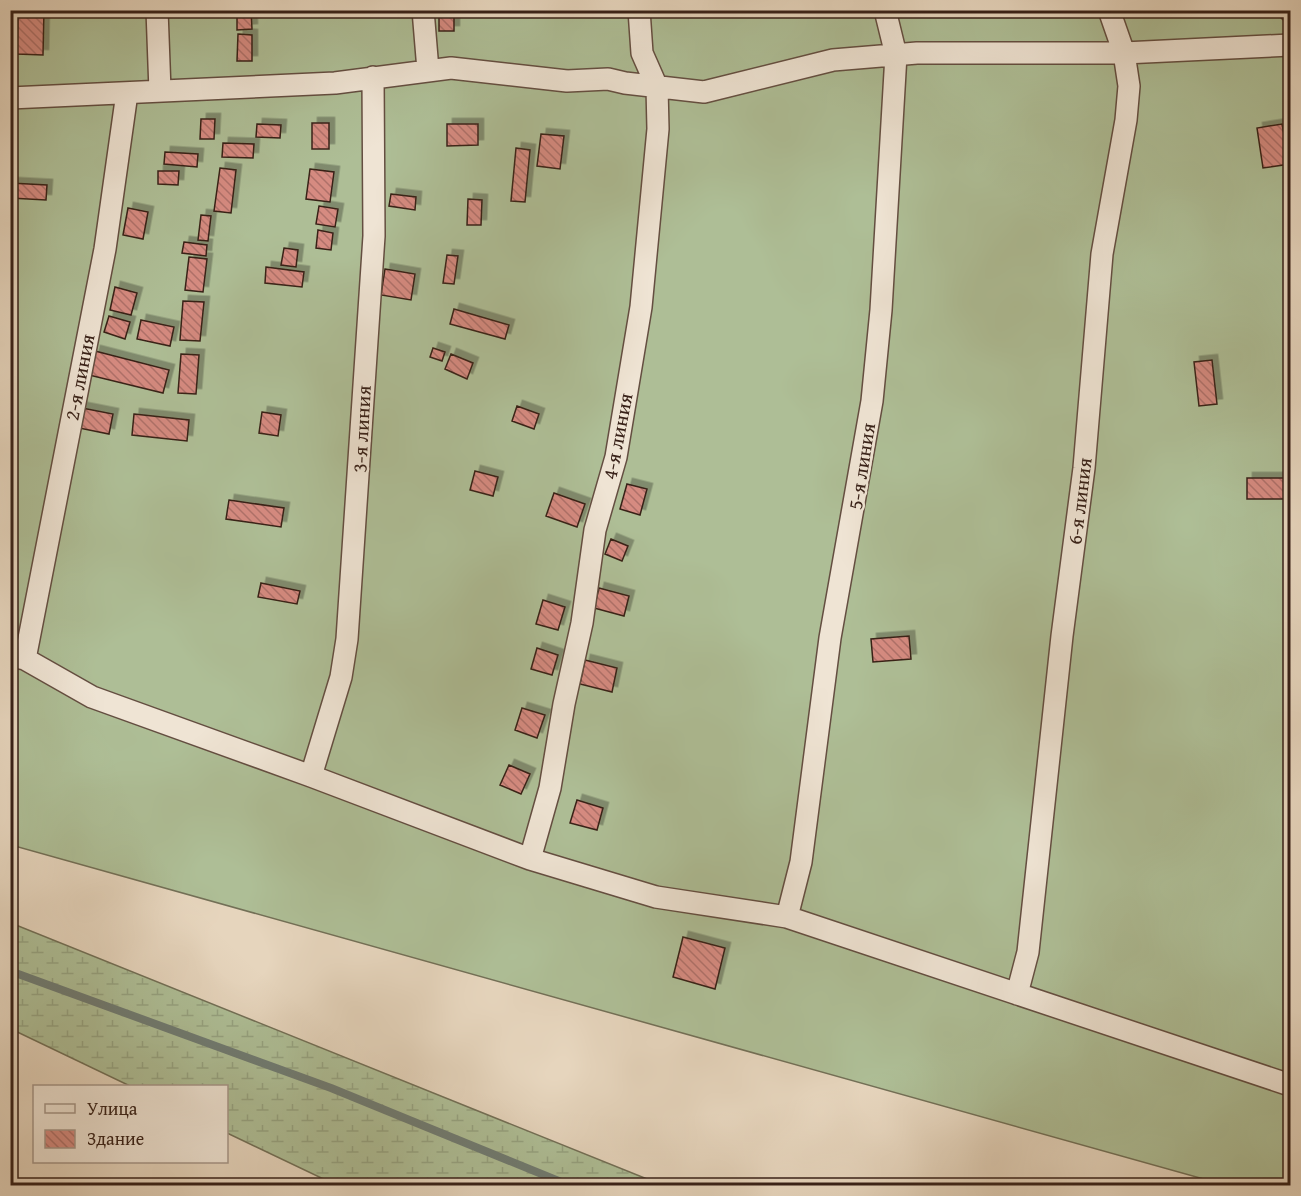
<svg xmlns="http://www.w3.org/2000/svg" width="1301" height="1196" font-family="'Gentium Book Plus',serif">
	<defs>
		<pattern id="wetland-marsh" width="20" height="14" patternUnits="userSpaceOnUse" patternTransform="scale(1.5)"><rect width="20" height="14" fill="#aebe96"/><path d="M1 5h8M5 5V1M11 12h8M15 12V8" fill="none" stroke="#96a381"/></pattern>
		<pattern id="building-back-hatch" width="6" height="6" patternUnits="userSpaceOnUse" patternTransform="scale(1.5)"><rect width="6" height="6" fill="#d68b81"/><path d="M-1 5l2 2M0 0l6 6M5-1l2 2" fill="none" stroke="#af7169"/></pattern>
		<filter id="shadow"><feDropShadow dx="5.5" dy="-5.5" stdDeviation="0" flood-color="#0004"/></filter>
	</defs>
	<rect width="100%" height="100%" fill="#e6d5bd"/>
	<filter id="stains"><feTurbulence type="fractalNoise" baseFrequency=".00333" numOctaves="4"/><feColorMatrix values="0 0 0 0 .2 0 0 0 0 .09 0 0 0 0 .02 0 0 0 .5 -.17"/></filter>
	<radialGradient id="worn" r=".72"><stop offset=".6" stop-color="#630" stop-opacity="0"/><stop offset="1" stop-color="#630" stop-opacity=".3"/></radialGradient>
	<!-- wetland -->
	<path fill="url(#wetland-marsh)" stroke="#737057" stroke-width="1.5" d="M 10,923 L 11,923 L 662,1185 L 336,1185 L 227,1133 L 226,1086 L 130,1086 L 11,1029 Z"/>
	<!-- garden -->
	<path fill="#aebe96" stroke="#737057" stroke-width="1.5" d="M 10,11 L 1290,11 L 1290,1185 L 1225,1185 L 11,845 Z"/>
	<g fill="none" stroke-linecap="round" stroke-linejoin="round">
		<!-- stream -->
		<path stroke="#707c73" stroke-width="8" d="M 10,971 L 331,1088 L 571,1186"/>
	</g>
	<!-- building -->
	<path fill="url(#building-back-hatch)" stroke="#382118" stroke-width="1.5" filter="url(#shadow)" d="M 18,10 L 44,10 L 43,55 L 17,54 Z
		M 237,10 L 251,10 L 252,29 L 237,30 Z
		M 439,10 L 454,10 L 454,31 L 439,31 Z
		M 238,34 L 252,35 L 252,61 L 237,61 Z
		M 201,119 L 215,119 L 214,139 L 200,139 Z
		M 312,123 L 329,123 L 329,149 L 312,149 Z
		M 257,124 L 281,125 L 280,138 L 256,137 Z
		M 447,124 L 478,124 L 478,145 L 447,146 Z
		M 1282,124 L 1285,139 L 1290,138 L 1290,164 L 1263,168 L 1257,128 Z
		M 541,134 L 564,136 L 560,169 L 537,166 Z
		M 223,143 L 254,144 L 253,158 L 222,157 Z
		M 516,148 L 530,150 L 525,202 L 511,201 Z
		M 165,152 L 198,154 L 197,167 L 164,164 Z
		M 220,168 L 236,170 L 231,213 L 214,211 Z
		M 310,169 L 334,172 L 330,202 L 306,199 Z
		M 158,171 L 179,171 L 178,185 L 158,184 Z
		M 10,183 L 47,185 L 46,200 L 10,198 Z
		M 391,194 L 416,197 L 415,210 L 389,206 Z
		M 468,199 L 482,200 L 481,225 L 467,225 Z
		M 319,206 L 338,209 L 335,227 L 316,224 Z
		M 128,208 L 148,212 L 143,239 L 123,235 Z
		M 201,215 L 211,216 L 208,241 L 198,240 Z
		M 318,230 L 333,233 L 331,250 L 316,248 Z
		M 184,242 L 207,245 L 206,256 L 182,253 Z
		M 284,248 L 298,250 L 296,267 L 281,265 Z
		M 447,255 L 458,256 L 454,284 L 443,283 Z
		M 189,257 L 207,259 L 203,292 L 185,290 Z
		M 266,267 L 304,272 L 302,287 L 265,283 Z
		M 385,269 L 415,274 L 411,300 L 381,295 Z
		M 115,287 L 137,293 L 131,315 L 110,310 Z
		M 183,301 L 204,302 L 200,341 L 180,340 Z
		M 454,309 L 509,325 L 505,339 L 450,324 Z
		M 109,316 L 130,322 L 125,339 L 104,332 Z
		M 141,320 L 174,327 L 170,346 L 137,339 Z
		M 433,348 L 445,352 L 442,361 L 430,357 Z
		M 95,351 L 169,370 L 163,393 L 89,375 Z
		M 181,354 L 199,355 L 196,394 L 178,393 Z
		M 451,354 L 473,363 L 467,379 L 445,369 Z
		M 1212,360 L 1217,404 L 1199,406 L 1194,362 Z
		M 517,406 L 539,414 L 534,429 L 512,421 Z
		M 82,408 L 113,414 L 109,434 L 79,428 Z
		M 262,412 L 281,415 L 278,436 L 259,433 Z
		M 134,414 L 189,420 L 187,441 L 132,435 Z
		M 475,471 L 498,477 L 493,496 L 470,490 Z
		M 1247,478 L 1290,478 L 1290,499 L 1247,499 Z
		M 627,484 L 647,489 L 640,515 L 620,509 Z
		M 554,493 L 585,504 L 577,527 L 546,516 Z
		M 229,500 L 284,508 L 281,527 L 226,519 Z
		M 611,539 L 628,546 L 622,561 L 605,554 Z
		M 261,583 L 300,591 L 297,604 L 258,597 Z
		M 599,588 L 629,596 L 624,616 L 594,608 Z
		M 543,600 L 565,607 L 558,630 L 536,624 Z
		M 909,636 L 911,659 L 873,662 L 871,639 Z
		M 537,648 L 558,655 L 552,675 L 531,669 Z
		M 585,660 L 617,668 L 612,692 L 580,684 Z
		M 522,708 L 545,715 L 537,738 L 515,730 Z
		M 509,765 L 530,774 L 521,794 L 500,785 Z
		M 577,800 L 603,808 L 597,830 L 570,823 Z
		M 683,937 L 725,948 L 715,989 L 673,977 Z"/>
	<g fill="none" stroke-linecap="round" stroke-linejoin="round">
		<defs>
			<path id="minor" d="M 157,10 L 160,91
				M 423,10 L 428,70
				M 1290,10 L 1290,11
				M 10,98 L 335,83 L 451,68 L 567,81 L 608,79 L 625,83 L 704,92 L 833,60 L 917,53 L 1124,53 L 1290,45
				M 10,656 L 25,659 L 92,697 L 311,776 L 530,859 L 656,897 L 787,917 L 1290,1085
				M 25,659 L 105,249 L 127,93
				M 311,776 L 341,677 L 347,639 L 374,236 L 373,77
				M 530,859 L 550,788 L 564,704 L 582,623 L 595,530 L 616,457 L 641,307 L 658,129 L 657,87 L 642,53 L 639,10
				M 787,917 L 801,862 L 830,638 L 872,401 L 881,310 L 896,55 L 885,10
				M 1017,994 L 1028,952 L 1062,636 L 1084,468 L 1102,254 L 1126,120 L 1129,86 L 1124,53 L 1109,10"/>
		</defs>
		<!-- minor casing -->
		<use href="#minor" stroke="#644e41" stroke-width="24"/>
		<!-- minor -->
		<use href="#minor" stroke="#efe4d4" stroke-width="21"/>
	</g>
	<g text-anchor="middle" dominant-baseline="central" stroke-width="5" stroke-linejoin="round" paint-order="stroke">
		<!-- street labels -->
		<g font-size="20" fill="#382118" stroke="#efe4d4">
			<text transform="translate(79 377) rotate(-79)">2-я линия</text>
			<text transform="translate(361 429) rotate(-87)">3-я линия</text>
			<text transform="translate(617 436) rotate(-79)">4-я линия</text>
			<text transform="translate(861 466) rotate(-81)">5-я линия</text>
			<text transform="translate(1079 501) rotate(-83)">6-я линия</text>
		</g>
	</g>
	<!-- margin -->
	<rect width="1301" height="1196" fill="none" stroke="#e6d5bd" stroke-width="36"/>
	<rect x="12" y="12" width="1277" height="1172" fill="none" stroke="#382118" stroke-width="3"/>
	<rect x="18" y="18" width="1265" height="1160" fill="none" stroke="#382118" stroke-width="1.5"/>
	<!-- legend -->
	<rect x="33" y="1085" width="195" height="78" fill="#efe4d4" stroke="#a69689" stroke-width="1.5"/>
	<rect x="45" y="1104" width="30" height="9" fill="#efe4d4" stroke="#a69689" stroke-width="1.5"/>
	<text x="87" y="1115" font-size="18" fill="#382118">Улица</text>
	<rect x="45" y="1130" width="30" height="18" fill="url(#building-back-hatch)" stroke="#a69689" stroke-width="1.5"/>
	<text x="87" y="1145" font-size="18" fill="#382118">Здание</text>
	<rect width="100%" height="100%" filter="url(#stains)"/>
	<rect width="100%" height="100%" fill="url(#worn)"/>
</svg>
